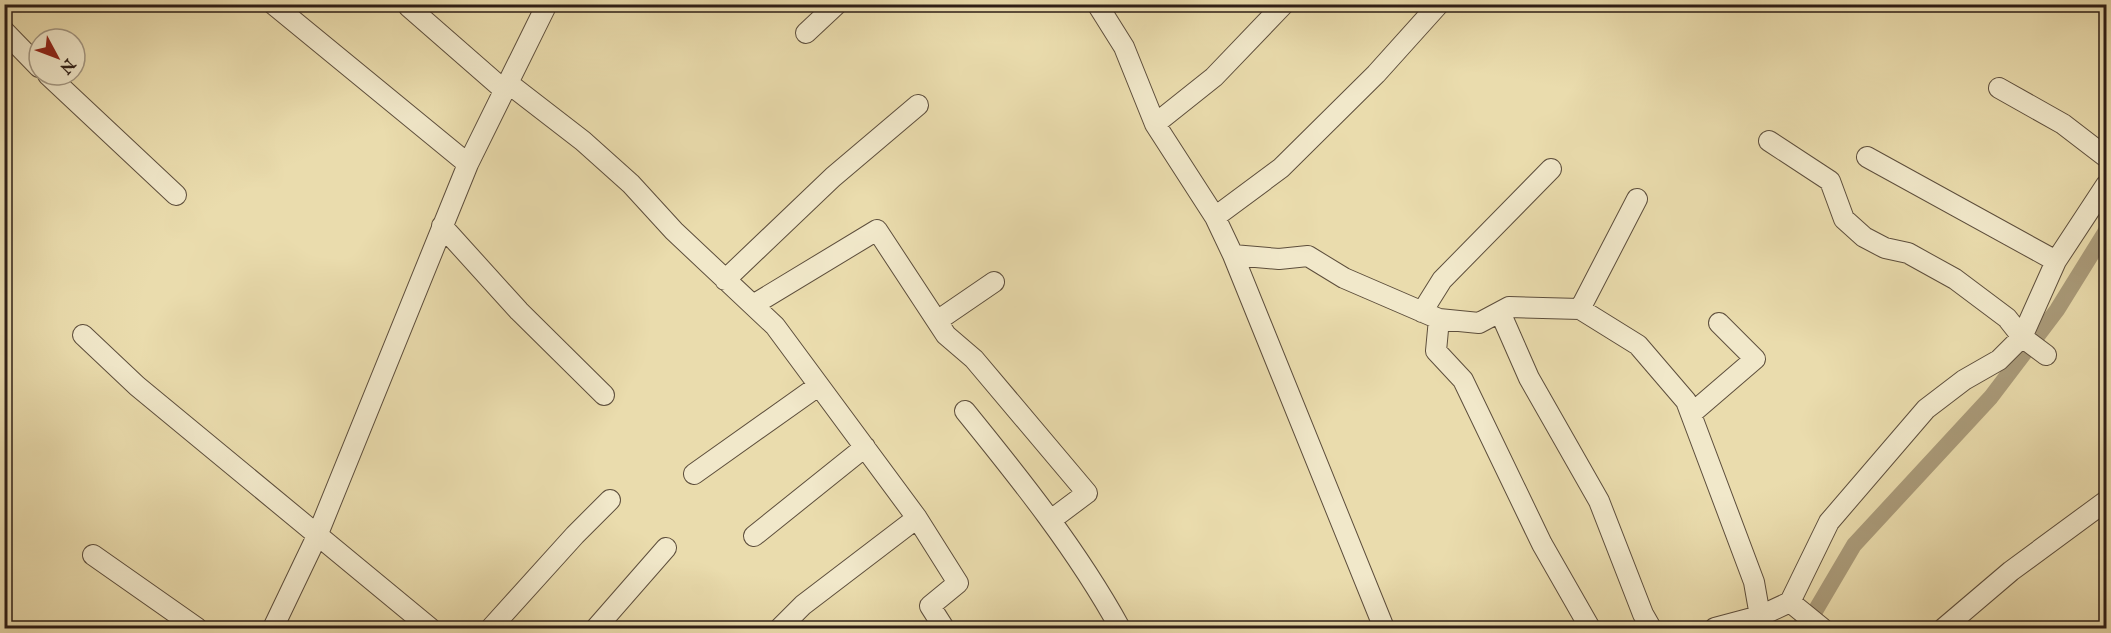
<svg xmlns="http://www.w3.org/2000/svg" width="2111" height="633" font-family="'IM FELL English',serif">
	<rect width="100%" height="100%" fill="#eadcad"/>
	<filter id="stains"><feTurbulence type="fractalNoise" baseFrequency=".00333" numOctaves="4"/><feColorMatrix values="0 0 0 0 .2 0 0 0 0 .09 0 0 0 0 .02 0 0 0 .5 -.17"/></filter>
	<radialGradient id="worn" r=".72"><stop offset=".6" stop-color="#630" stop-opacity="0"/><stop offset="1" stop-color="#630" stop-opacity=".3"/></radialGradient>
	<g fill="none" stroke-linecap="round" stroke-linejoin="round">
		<!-- canal -->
		<path stroke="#aa9b7a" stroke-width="16" d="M 1798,628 L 1814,613 L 1854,545 L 1991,397 L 2057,310 L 2106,231"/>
		<defs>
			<path id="minor" d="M 273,4 L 468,164
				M 1097,4 L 1124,47 L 1155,124 L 1215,217 L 1233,255 L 1384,628
				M 409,7 L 504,90
				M 4,31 L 39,67
				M 806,33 L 837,4
				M 48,75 L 176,195
				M 508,83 L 583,141 L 631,184 L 674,231 L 775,326 L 917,518 L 958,583 L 930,606 L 944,628
				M 1999,88 L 2063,124 L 2106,157
				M 1155,124 L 1214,77 L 1284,4
				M 1769,141 L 1830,181 L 1844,219 L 1864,237 L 1885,248 L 1908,253 L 1955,279 L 2007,318 L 2022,337 L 2046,355
				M 1867,157 L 2056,261
				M 1215,217 L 1281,168 L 1376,74 L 1439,4
				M 442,226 L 519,311 L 604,395
				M 1233,255 L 1279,259 L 1308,256 L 1344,278 L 1439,319 L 1479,323 L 1509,307 L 1580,309 L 1638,345 L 1686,401 L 1754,582 L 1760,616
				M 725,280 L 833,177 L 918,105
				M 753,305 L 877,230 L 946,335 L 974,359 L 1087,493 L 1051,520
				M 1580,309 L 1637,199
				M 1422,312 L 1442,280 L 1551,169
				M 1500,312 L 1529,378 L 1599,501 L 1643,614 L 1651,628
				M 1439,319 L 1436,351 L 1463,380 L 1542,544 L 1590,628
				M 937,321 L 994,282
				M 83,335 L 137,386 L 430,628
				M 965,411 C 1021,480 1077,550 1120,628
				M 1691,414 L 1755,359 L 1719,323
				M 694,474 L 818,386
				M 754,536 L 865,447
				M 93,555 L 197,628
				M 1790,602 L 1822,628
				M 273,628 L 317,536 L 468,164 L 547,4
				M 491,628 L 575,535 L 610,500
				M 596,628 L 666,548
				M 780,628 L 803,605 L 917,518
				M 1715,628 L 1760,616 L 1790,602 L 1829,522 L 1926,409 L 1964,380 L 1999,360 L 2022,337 L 2056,261 L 2106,185
				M 1944,628 L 2011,571 L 2106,501"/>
		</defs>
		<!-- minor casing -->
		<use href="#minor" stroke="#5d4e3c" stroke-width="22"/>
		<!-- minor -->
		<use href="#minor" stroke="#f1e8ca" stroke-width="20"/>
	</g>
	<!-- margin -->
	<rect width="2111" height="633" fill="none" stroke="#eadcad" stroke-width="24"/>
	<rect x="6" y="6" width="2099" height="621" fill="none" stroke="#2e1e16" stroke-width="3"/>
	<rect x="12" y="12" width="2087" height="609" fill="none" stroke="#2e1e16" stroke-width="1.5"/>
	<!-- north arrow -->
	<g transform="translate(57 57) rotate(131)"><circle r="28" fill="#f1e8ca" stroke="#a39782" stroke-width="1.5"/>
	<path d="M0-4.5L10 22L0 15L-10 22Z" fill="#8f2418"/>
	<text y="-9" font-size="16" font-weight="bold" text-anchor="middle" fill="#2e1e16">N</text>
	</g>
	<rect width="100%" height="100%" filter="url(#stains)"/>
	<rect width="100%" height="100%" fill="url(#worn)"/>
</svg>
